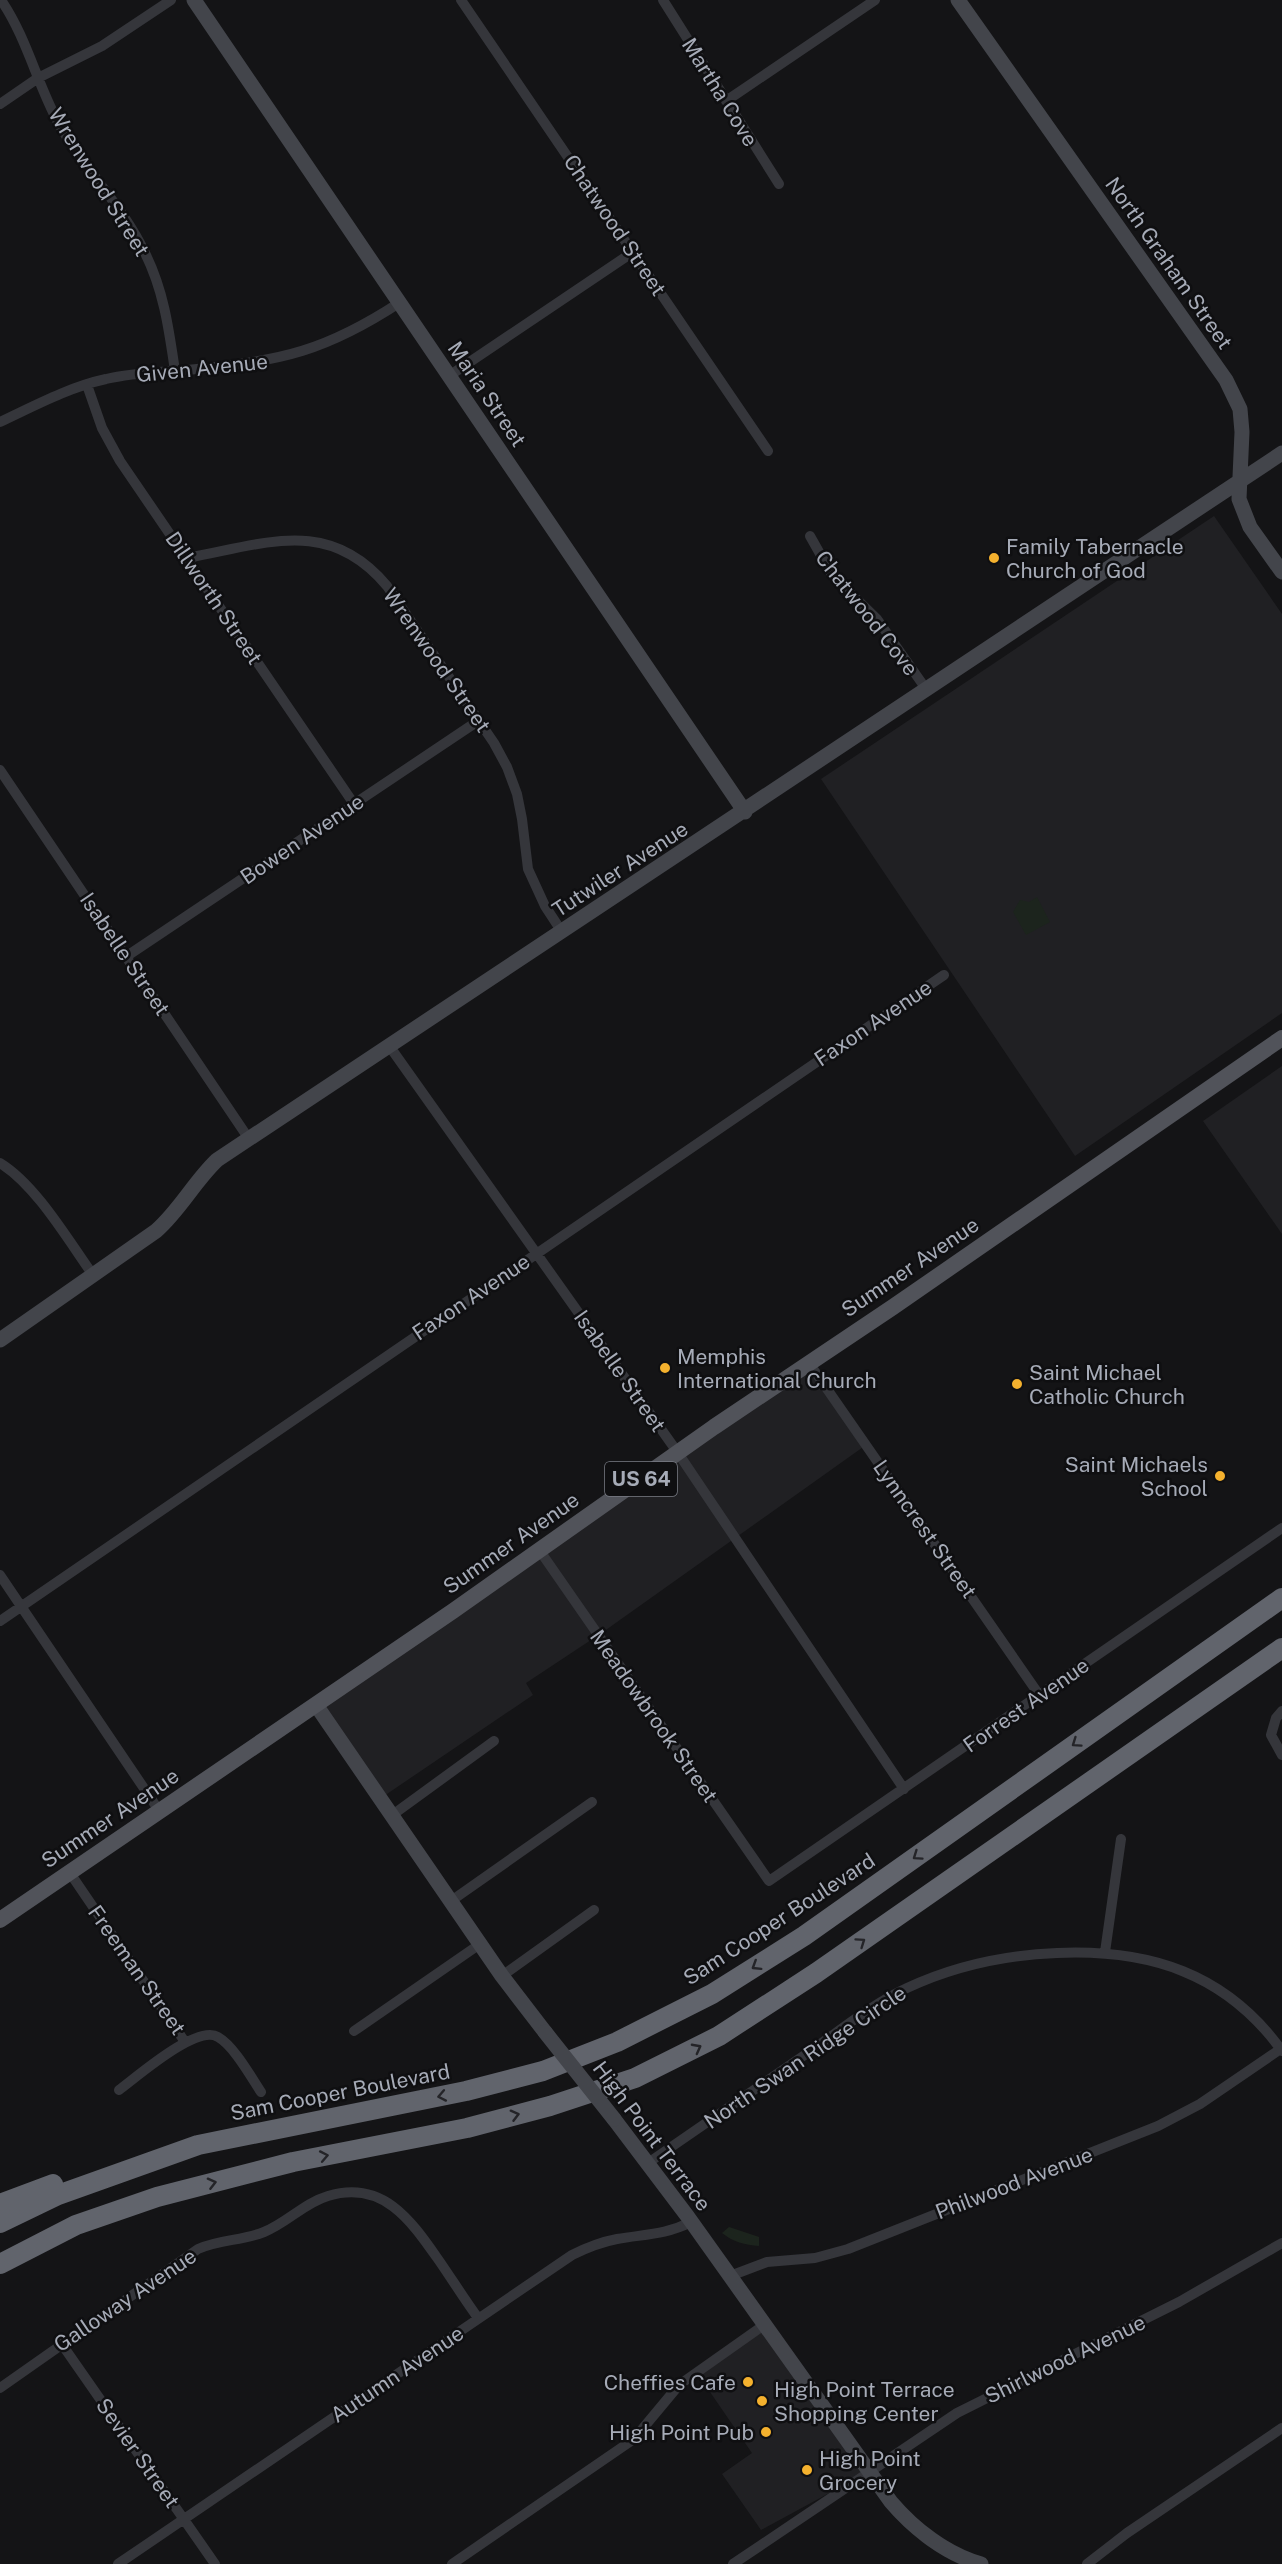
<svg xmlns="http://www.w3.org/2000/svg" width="1282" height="2564" font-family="'Public Sans',sans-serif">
	<rect width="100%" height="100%" fill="#141416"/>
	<!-- built -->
	<path fill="#202023" d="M 1214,516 L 1282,614 L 1282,1013 L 1075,1156 L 821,779 Z
		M 1282,1066 L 1282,1234 L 1203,1121 Z
		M 809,1363 L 866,1445 L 603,1632 L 526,1683 L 533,1695 L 381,1798 L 316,1705 Z
		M 764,2325 L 868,2472 L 761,2530 L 722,2474 L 752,2453 L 699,2376 Z"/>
	<!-- green -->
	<path fill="#1c241d" d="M 1037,897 L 1050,922 L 1026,935 L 1013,912 L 1020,900 L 1029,902 Z
		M 729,2227 L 759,2237 L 759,2246 C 745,2245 733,2242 722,2233 Z"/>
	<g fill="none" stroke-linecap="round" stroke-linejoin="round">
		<!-- street -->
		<path stroke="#35363b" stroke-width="10" d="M 1,0 C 27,38 37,84 59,124 C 84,169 123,206 145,253 C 164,291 169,330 175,371
			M 461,0 L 768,451
			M 663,0 L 779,184
			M 726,101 L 875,0
			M 0,104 L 38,78 L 102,46 L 171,0
			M 449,376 L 633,252
			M 87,385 L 102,428 L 120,461 L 354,804
			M 0,422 C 34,406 69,387 106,379 C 135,372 168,372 197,369 C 282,361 327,350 399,303
			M 810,536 L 832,575 L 877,619 L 926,689
			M 187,558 C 265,544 329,516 387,586 L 494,743 L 507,767 L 517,794 L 522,819 L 528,869 L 545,906 L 562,932
			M 0,770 L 249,1139
			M 127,956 L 478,721
			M 390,1047 L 678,1453 L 904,1789
			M 0,1163 C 36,1185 68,1240 93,1275
			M 809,1363 L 1040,1696
			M 540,1551 L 769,1881 L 1282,1528
			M 0,1575 L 160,1812
			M 0,1621 L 944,975
			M 1282,1711 L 1276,1718 L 1271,1735 L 1282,1755
			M 391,1816 L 494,1741
			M 70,1873 L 185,2042
			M 451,1901 L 592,1802
			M 1105,1952 L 1121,1839
			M 502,1976 L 594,1910
			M 354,2031 L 480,1944
			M 119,2090 C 138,2076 197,2024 218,2037 C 234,2046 251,2077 261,2092
			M 648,2163 C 702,2126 755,2089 809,2052 C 841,2030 872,2004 907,1988 C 954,1966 1005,1955 1057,1953 C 1149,1949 1226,1973 1282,2051
			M 730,2276 L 767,2262 L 815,2258 L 848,2249 L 1158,2126 L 1200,2104 L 1282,2048
			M 61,2343 L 215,2564
			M 0,2388 L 198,2249 C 221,2239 242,2241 264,2232 C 287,2223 304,2203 328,2196 C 384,2179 412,2222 440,2262 C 453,2281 465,2300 478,2318
			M 118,2564 L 572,2255 C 586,2248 601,2242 617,2239 C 645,2234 665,2235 691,2222
			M 452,2564 L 634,2439 L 679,2385 L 764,2325
			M 733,2564 L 957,2413 L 1179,2302 L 1282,2243
			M 1087,2564 L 1127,2533 L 1282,2428"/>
		<!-- secondary -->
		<path stroke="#43454b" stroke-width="15" d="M 194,0 L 745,812
			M 958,0 L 1226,380 L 1240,409 L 1242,432 L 1239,499 L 1250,527 L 1282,572
			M 0,1340 L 156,1231 C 180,1210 194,1182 217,1160 L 1282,453
			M 316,1705 L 502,1976 L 545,2032
			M 614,2119 L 688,2217 L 891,2502 C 914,2529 946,2554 981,2564"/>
		<!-- primary -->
		<path stroke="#51535a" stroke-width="16" d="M 0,1920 L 453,1611 L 714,1427 L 893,1307 L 1282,1038"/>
		<!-- highway -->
		<path stroke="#61646c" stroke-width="20" d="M 0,2204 L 53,2184
			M 0,2223 L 58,2195 L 198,2145 L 466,2091 L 543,2071 L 617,2042 L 712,1994 L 804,1936 L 1282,1598
			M 0,2264 L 76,2225 L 157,2197 L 293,2162 L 467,2128 L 550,2106 L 635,2078 L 719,2036 L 816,1973 L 1282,1648"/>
		<!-- secondary-bridge -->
		<path stroke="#43454b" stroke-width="15" d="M 545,2032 L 614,2119"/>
	</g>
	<!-- one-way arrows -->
	<defs><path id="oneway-chevron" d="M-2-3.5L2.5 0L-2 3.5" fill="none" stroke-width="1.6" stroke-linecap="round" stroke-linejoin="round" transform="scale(1.5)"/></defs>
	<g stroke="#242428">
		<use href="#oneway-chevron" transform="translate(1076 1743) rotate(145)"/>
		<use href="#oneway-chevron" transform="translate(917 1856) rotate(145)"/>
		<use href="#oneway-chevron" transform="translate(861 1942) rotate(-35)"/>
		<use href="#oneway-chevron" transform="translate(756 1966) rotate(148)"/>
		<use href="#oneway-chevron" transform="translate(697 2048) rotate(-28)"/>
		<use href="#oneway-chevron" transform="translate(442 2096) rotate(169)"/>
		<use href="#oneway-chevron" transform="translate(515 2115) rotate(-15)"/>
		<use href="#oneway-chevron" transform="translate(324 2156) rotate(-11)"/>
		<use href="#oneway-chevron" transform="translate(212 2183) rotate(-14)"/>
	</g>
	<!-- markers -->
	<g fill="#f4b12e" stroke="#0f0f11" stroke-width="2">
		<circle cx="994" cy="558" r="6"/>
		<circle cx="665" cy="1368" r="6"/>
		<circle cx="1017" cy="1384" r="6"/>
		<circle cx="1220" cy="1476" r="6"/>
		<circle cx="748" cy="2382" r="6"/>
		<circle cx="762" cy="2401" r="6"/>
		<circle cx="766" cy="2432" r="6"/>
		<circle cx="807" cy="2470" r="6"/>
	</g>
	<g text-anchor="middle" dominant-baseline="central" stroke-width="5" stroke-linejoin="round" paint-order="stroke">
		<!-- shield labels -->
		<rect fill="#0f0f11" stroke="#797c85" stroke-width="1.5" x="605" y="1462" width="72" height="34" rx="4.5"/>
		<g font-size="20" font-weight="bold" fill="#a6abb7">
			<text x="641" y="1479">US 64</text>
		</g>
		<!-- street labels -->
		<g font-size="21" fill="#a6abb7" stroke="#0f0f11">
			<text transform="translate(720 92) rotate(58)">Martha Cove</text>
			<text transform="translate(99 182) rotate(58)">Wrenwood Street</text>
			<text transform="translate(615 225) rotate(56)">Chatwood Street</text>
			<text transform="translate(1169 263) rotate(55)">North Graham Street</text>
			<text transform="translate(202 368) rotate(-6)">Given Avenue</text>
			<text transform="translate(487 394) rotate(56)">Maria Street</text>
			<text transform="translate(214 598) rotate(56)">Dillworth Street</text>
			<text transform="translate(867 613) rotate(52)">Chatwood Cove</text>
			<text transform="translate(437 660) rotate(55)">Wrenwood Street</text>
			<text transform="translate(302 839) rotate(-34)">Bowen Avenue</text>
			<text transform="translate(620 869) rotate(-33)">Tutwiler Avenue</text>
			<text transform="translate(125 954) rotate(56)">Isabelle Street</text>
			<text transform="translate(873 1023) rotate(-34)">Faxon Avenue</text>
			<text transform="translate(910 1267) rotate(-34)">Summer Avenue</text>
			<text transform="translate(471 1297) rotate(-34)">Faxon Avenue</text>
			<text transform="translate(620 1371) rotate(55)">Isabelle Street</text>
			<text transform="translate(925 1529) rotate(55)">Lynncrest Street</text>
			<text transform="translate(511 1543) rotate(-35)">Summer Avenue</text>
			<text transform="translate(1026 1705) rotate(-35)">Forrest Avenue</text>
			<text transform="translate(654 1716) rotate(55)">Meadowbrook Street</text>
			<text transform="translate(110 1818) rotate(-34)">Summer Avenue</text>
			<text transform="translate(779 1919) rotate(-33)">Sam Cooper Boulevard</text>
			<text transform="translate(137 1970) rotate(55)">Freeman Street</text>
			<text transform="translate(805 2057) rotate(-34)">North Swan Ridge Circle</text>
			<text transform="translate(340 2092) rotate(-11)">Sam Cooper Boulevard</text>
			<text transform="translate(652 2136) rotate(53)">High Point Terrace</text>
			<text transform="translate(1014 2183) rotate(-21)">Philwood Avenue</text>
			<text transform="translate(125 2300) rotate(-34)">Galloway Avenue</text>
			<text transform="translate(1065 2359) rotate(-26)">Shirlwood Avenue</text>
			<text transform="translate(397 2374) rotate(-34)">Autumn Avenue</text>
			<text transform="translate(138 2453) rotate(55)">Sevier Street</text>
		</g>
		<!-- poi labels -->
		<g font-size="21" fill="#a6abb7" stroke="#0f0f11" text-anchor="start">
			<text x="1006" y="546">Family Tabernacle<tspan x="1006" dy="24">Church of God</tspan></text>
			<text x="677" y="1356">Memphis<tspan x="677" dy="24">International Church</tspan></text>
			<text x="1029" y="1372">Saint Michael<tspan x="1029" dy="24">Catholic Church</tspan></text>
			<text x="1208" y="1464" text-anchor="end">Saint Michaels<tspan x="1208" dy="24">School</tspan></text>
			<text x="736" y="2382" text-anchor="end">Cheffies Cafe</text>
			<text x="774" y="2389">High Point Terrace<tspan x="774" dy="24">Shopping Center</tspan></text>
			<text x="754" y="2432" text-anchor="end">High Point Pub</text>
			<text x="819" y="2458">High Point<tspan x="819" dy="24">Grocery</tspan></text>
		</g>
	</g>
</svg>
